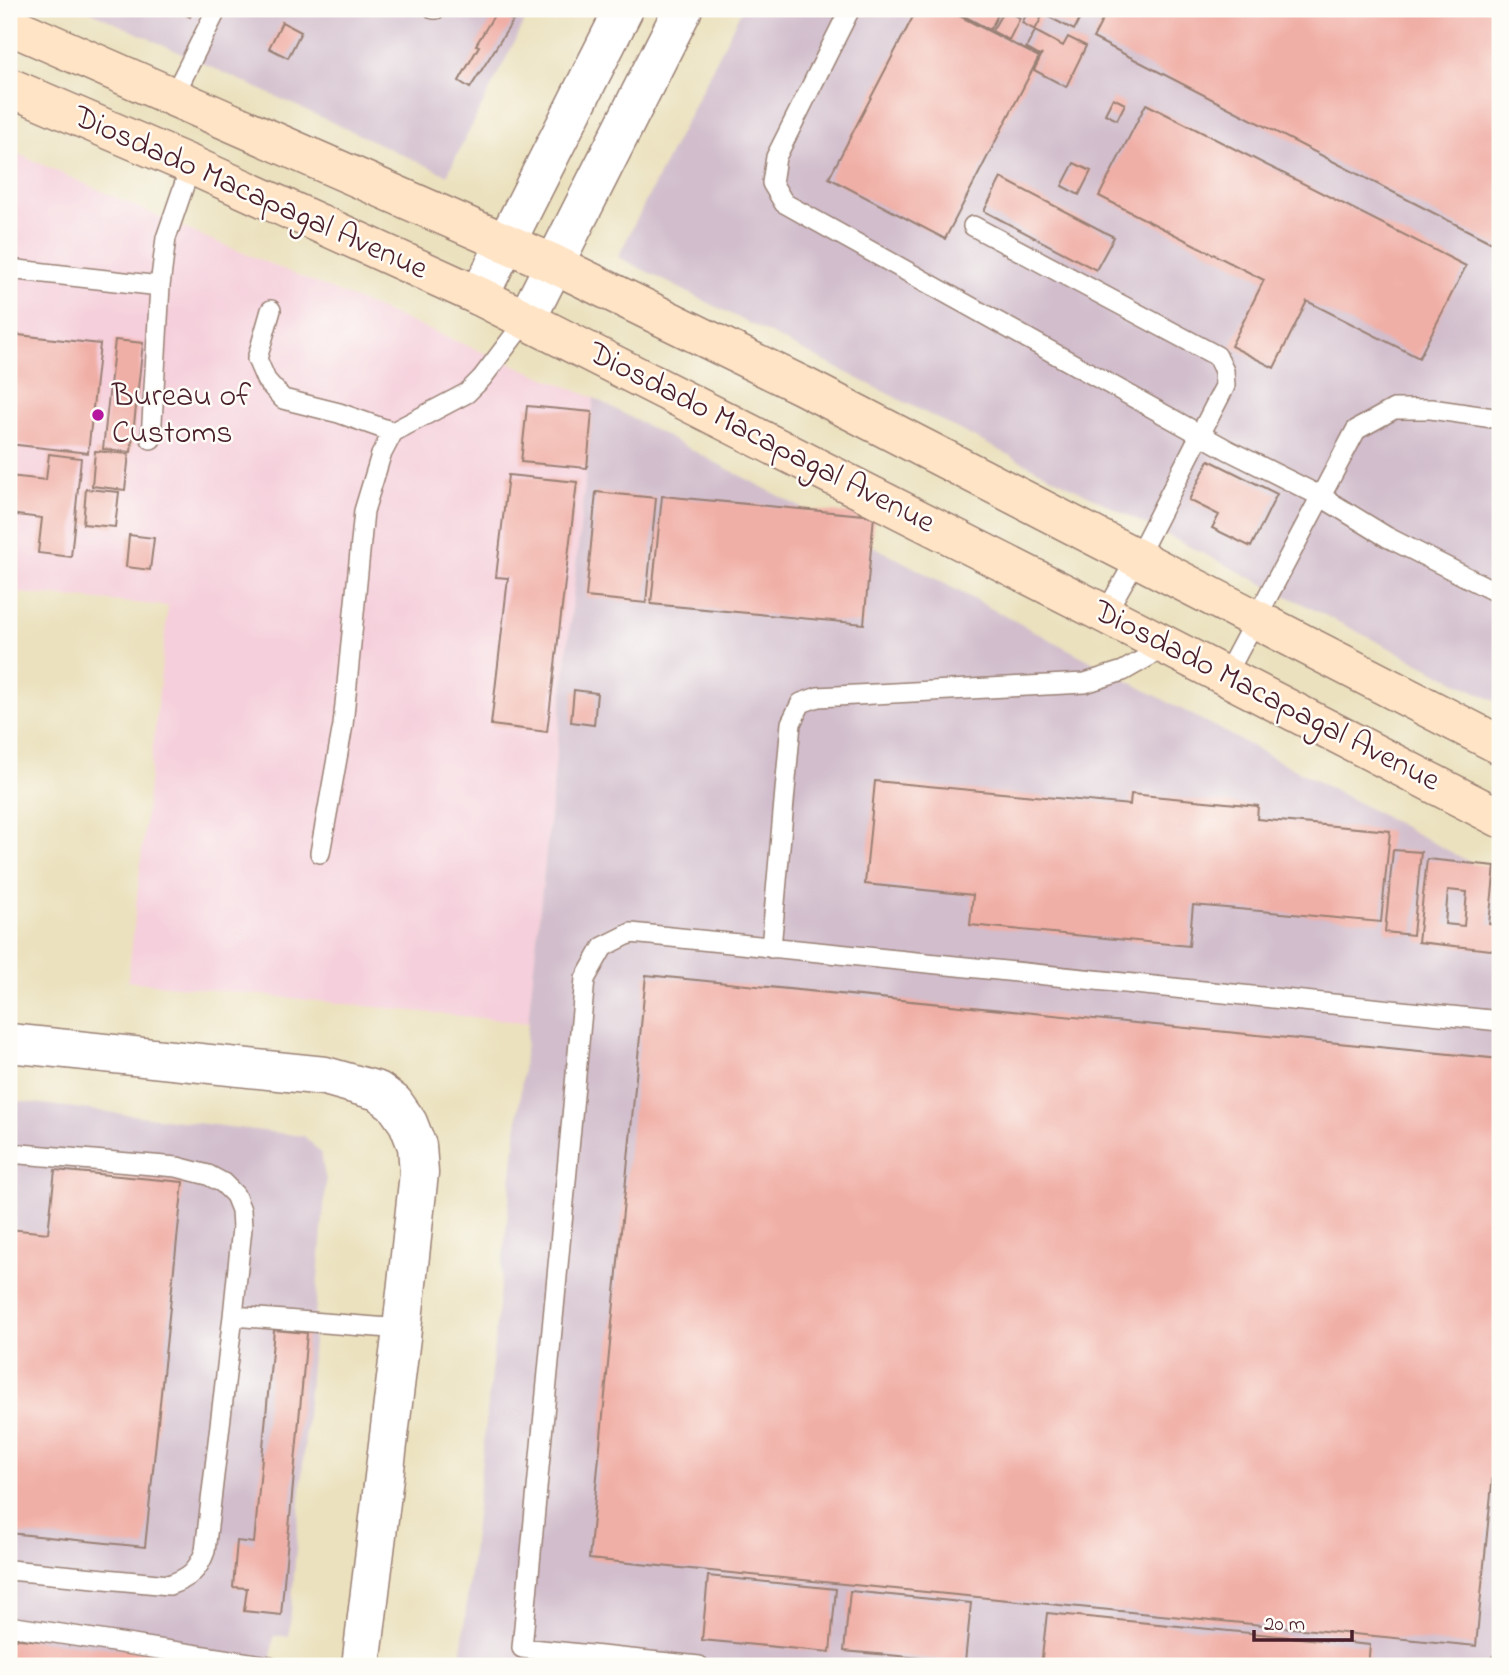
<svg xmlns="http://www.w3.org/2000/svg" width="1509" height="1675" font-family="'Indie Flower',sans-serif">
	<rect width="100%" height="100%" fill="#fdfcf7"/>
	<filter id="ink" filterUnits="userSpaceOnUse"><feTurbulence type="fractalNoise" baseFrequency=".0143" numOctaves="2"/><feDisplacementMap in="SourceGraphic" scale="14" xChannelSelector="R" yChannelSelector="G"/><feConvolveMatrix kernelMatrix="1 2 1 2 8 2 1 2 1" color-interpolation-filters="sRGB"/></filter>
	<filter id="wash" filterUnits="userSpaceOnUse"><feTurbulence type="fractalNoise" baseFrequency=".00686" numOctaves="4" result="noise"/><feDisplacementMap in="SourceGraphic" scale="28" xChannelSelector="R" yChannelSelector="G"/><feGaussianBlur stdDeviation="1.57" result="paint"/><feColorMatrix in="noise" values="0 0 0 0 0 0 0 0 0 0 0 0 0 0 0 0 0 1.4 0 .05"/><feComposite in="paint" operator="in"/></filter>
	<g filter="url(#wash)">
		<rect width="100%" height="100%" fill="#ebe1be"/>
		<!-- built -->
		<path fill="#f5cfdb" d="M 9,150 L 207,238 L 594,398 L 528,1023 L 128,981 L 168,606 L 9,592 Z"/>
		<!-- industrial -->
		<path fill="#d1bdcc" d="M 85,9 L 531,9 L 447,175 Z
			M 742,9 L 1500,9 L 1500,704 L 618,257 Z
			M 594,398 L 1500,878 L 1500,1666 L 460,1666 Z
			M 9,1100 L 304,1136 L 320,1152 L 326,1181 L 289,1636 L 274,1636 L 270,1666 L 9,1666 Z"/>
		<g id="blocks">
			<!-- building -->
			<path fill="#f0afa6" fill-rule="evenodd" d="M 174,9 L 194,9 L 190,17 Z
				M 917,9 L 946,9 L 1039,57 L 945,239 L 829,178 Z
				M 951,9 L 1001,9 L 990,30 Z
				M 1029,9 L 1046,9 L 1035,30 L 1022,23 Z
				M 1051,9 L 1085,9 L 1074,30 L 1047,16 Z
				M 1108,9 L 1500,9 L 1500,247 L 1093,38 Z
				M 1004,10 L 1020,18 L 1009,40 L 992,31 Z
				M 496,12 L 513,21 L 470,88 L 459,81 L 479,46 L 476,45 Z
				M 282,22 L 301,32 L 288,58 L 269,48 Z
				M 1035,31 L 1063,46 L 1068,37 L 1086,46 L 1066,87 L 1034,70 L 1042,54 L 1040,56 L 1026,48 Z
				M 1113,98 L 1125,104 L 1117,120 L 1105,114 Z
				M 1146,104 L 1466,266 L 1419,358 L 1307,301 L 1274,368 L 1231,346 L 1264,280 L 1099,196 Z
				M 1074,163 L 1091,171 L 1079,195 L 1062,186 Z
				M 1001,178 L 1114,237 L 1096,270 L 984,211 Z
				M 9,334 L 100,344 L 88,453 L 9,444 Z
				M 115,340 L 143,343 L 131,452 L 103,449 Z
				M 527,406 L 592,412 L 587,468 L 521,462 Z
				M 95,451 L 129,454 L 125,490 L 92,486 Z
				M 49,454 L 81,458 L 71,557 L 38,553 L 42,518 L 9,514 L 9,476 L 46,480 Z
				M 1209,460 L 1277,494 L 1251,547 L 1212,528 L 1219,515 L 1189,500 Z
				M 508,475 L 577,482 L 547,732 L 491,725 L 508,578 L 496,577 Z
				M 86,489 L 119,492 L 115,527 L 83,524 Z
				M 596,492 L 656,498 L 646,603 L 586,597 Z
				M 662,496 L 874,516 L 864,624 L 651,604 Z
				M 129,535 L 154,538 L 150,570 L 126,567 Z
				M 574,690 L 597,693 L 594,725 L 571,722 Z
				M 875,781 L 1130,805 L 1131,794 L 1258,806 L 1257,819 L 1390,831 L 1381,922 L 1193,905 L 1189,946 L 970,925 L 973,895 L 865,884 Z
				M 1393,850 L 1421,852 L 1413,935 L 1385,932 Z
				M 1427,859 L 1495,866 L 1489,924 L 1500,925 L 1500,951 L 1418,942 ZM 1448,890 L 1467,892 L 1464,926 L 1445,924 Z
				M 646,975 L 1500,1059 L 1500,1402 L 1476,1646 L 589,1559 Z
				M 55,1170 L 183,1182 L 145,1547 L 9,1533 L 9,1229 L 48,1233 Z
				M 274,1330 L 307,1333 L 281,1615 L 244,1611 L 247,1588 L 233,1587 L 237,1541 L 254,1543 Z
				M 708,1576 L 836,1589 L 830,1652 L 702,1640 Z
				M 850,1591 L 971,1603 L 965,1662 L 844,1651 Z
				M 1047,1613 L 1370,1645 L 1368,1666 L 1041,1666 Z
				M 9,1638 L 145,1651 L 162,1657 L 161,1666 L 9,1666 Z"/>
		</g>
	</g>
	<g filter="url(#ink)">
		<use href="#blocks" fill-opacity="0" stroke="#9a8074" stroke-width="2"/>
		<g fill="none" stroke-linecap="round" stroke-linejoin="round">
			<defs>
				<path id="service" d="M 434,9 L 436,9
					M 850,9 L 776,157 L 772,183 L 784,203 L 1228,450 L 1320,496 L 1387,537 L 1500,594
					M 173,97 L 217,9
					M 973,226 L 1217,356 L 1224,371 L 1225,386 L 1137,558 L 1105,614
					M 9,269 L 160,286
					M 271,310 L 257,359 L 266,380 L 283,399 L 339,413 L 393,432
					M 151,439 L 160,286 L 166,238 L 191,165
					M 1225,677 L 1356,430 L 1394,409 L 1431,409 L 1500,419
					M 320,853 L 343,725 L 364,511 L 381,455 L 393,432 L 467,393 L 482,378 L 526,320
					M 771,948 L 791,723 L 801,703 L 818,697 L 1085,683 L 1123,671 L 1167,646
					M 9,1153 L 177,1167 L 208,1175 L 223,1183 L 235,1195 L 241,1210 L 242,1228 L 233,1316
					M 9,1570 L 169,1585 C 189,1578 198,1571 205,1551 L 233,1316 L 402,1329
					M 9,1626 L 270,1666
					M 699,1666 L 522,1648 L 585,979 L 603,947 L 631,933 L 1500,1021
					M 1500,1666 L 1500,1663"/>
				<path id="minor" d="M 479,296 L 624,9
					M 526,320 L 683,9
					M 9,1043 L 325,1076 L 378,1091 L 394,1103 L 408,1123 L 417,1146 L 419,1173 L 402,1329 L 361,1666"/>
				<path id="secondary" d="M 9,25 L 554,264 L 803,386 L 1500,745
					M 9,87 L 191,165 L 479,296 L 1105,614 L 1500,818"/>
			</defs>
			<!-- service casing -->
			<use href="#service" stroke="#9a8074" stroke-width="22"/>
			<!-- minor casing -->
			<use href="#minor" stroke="#9a8074" stroke-width="41"/>
			<!-- secondary casing -->
			<use href="#secondary" stroke="#9a8074" stroke-width="41"/>
			<!-- service -->
			<use href="#service" stroke="#fff" stroke-width="19"/>
			<!-- minor -->
			<use href="#minor" stroke="#fff" stroke-width="38"/>
			<!-- secondary -->
			<use href="#secondary" stroke="#ffe4c6" stroke-width="38"/>
		</g>
	</g>
	<!-- markers -->
	<circle fill="#b5179e" stroke="#fdfcf7" stroke-width="2.5" cx="98" cy="415" r="7"/>
	<g text-anchor="middle" dominant-baseline="central" stroke-width="5" stroke-linejoin="round" paint-order="stroke">
		<!-- street labels -->
		<g font-size="32" fill="#4a1f2b" stroke="#fdfcf7">
			<text transform="translate(250 194) rotate(24)">Diosdado Macapagal Avenue</text>
			<text transform="translate(761 439) rotate(27)">Diosdado Macapagal Avenue</text>
			<text transform="translate(1266 697) rotate(27)">Diosdado Macapagal Avenue</text>
		</g>
		<!-- poi labels -->
		<g font-size="32" fill="#4a1f2b" stroke="#fdfcf7" text-anchor="start">
			<text x="112" y="397">Bureau of<tspan x="112" dy="37">Customs</tspan></text>
		</g>
	</g>
	<!-- margin -->
	<rect width="1509" height="1675" fill="none" stroke="#fdfcf7" stroke-width="35"/>
	<!-- scale -->
	<path d="M1254 1630v10h98v-10" fill="none" stroke="#4a1f2b" stroke-width="3.5"/>
	<text x="1264" y="1630" font-size="21" fill="#4a1f2b" stroke="#fdfcf7" stroke-width="5" paint-order="stroke">20 m</text>
</svg>
